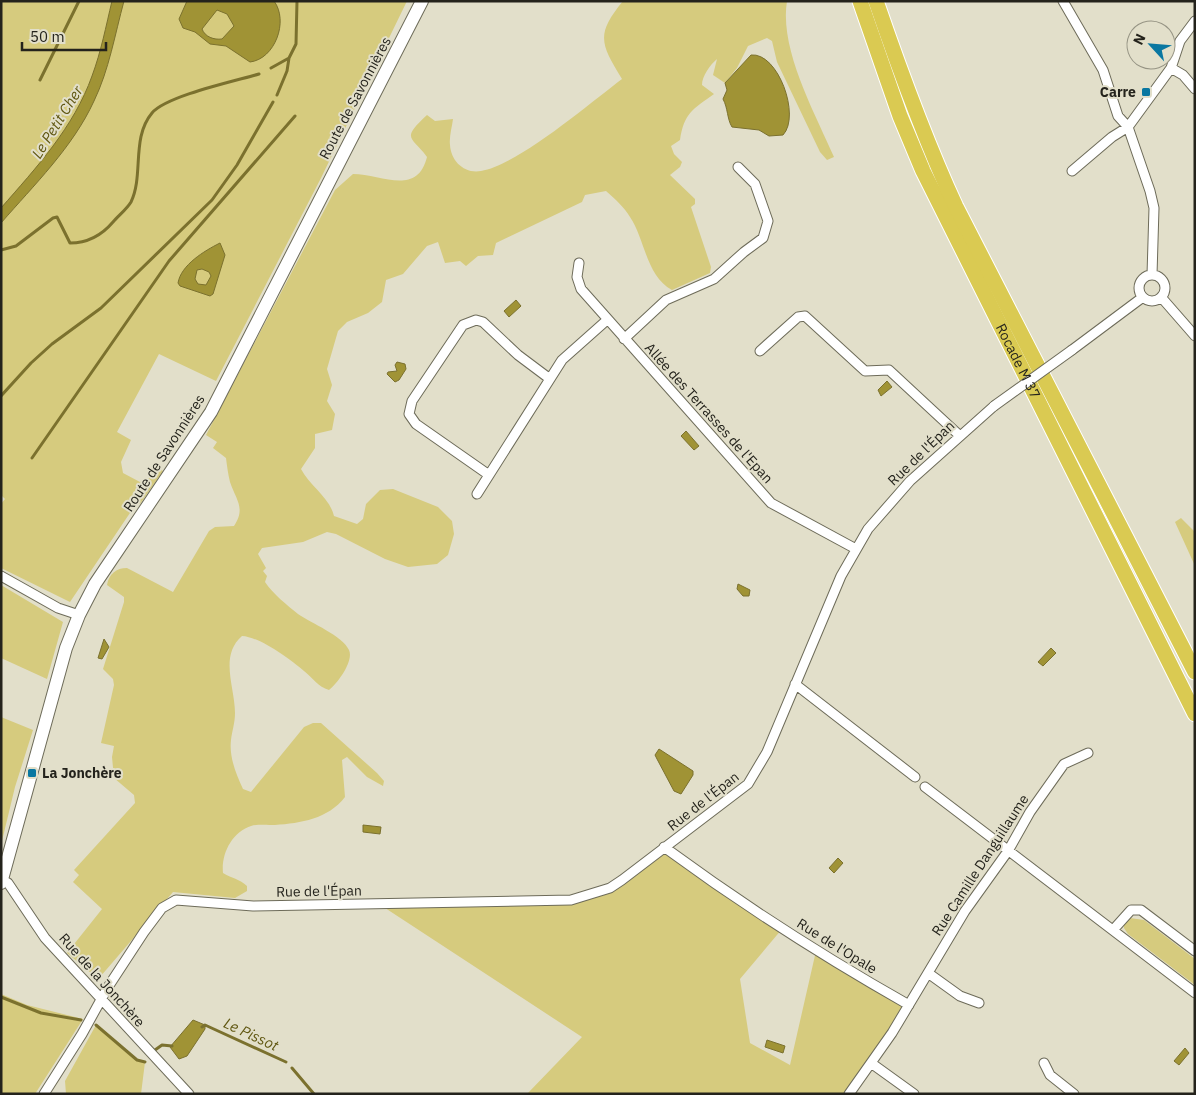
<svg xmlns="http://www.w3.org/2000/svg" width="1196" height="1095" font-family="'IBM Plex Sans',sans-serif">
	<rect width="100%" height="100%" fill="#e2dfca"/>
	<!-- green -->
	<path fill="#d6cb7e" d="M 1,1 L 407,1 L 321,178 L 216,381 L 159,354 L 117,432 L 131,440 L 121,462 L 123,473 L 140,482 L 148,479 L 157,467 L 163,471 L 140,504 L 136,504 L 70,602 L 1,568 L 1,504 L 5,499 L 1,495 Z
		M 623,1 L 787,1 C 779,49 815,113 834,157 L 827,160 L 820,152 L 777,62 L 772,41 L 767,38 L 748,46 L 737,68 L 725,83 L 713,75 L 717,59 C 710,65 702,76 702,85 L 714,94 C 693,109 684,113 680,140 L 671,146 L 674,154 L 682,162 L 680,167 L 670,175 L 695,199 L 695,204 L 691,207 L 711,267 L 710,273 L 672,290 C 646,276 645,239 630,217 C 624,207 615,199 606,191 L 585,195 L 582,202 L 496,243 L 493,255 L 478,256 L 466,266 L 460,261 L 445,263 L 438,242 L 427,246 L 403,274 L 386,280 L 382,302 L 368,313 L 347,322 L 338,331 L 327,369 L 332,385 L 327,401 L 335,414 L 332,430 L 315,434 L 315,448 L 301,469 C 310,486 330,498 334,516 L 357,524 L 363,519 L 366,504 L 380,490 L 393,489 L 438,507 L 452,521 L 454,534 L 448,555 L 437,564 L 408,567 L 385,559 L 336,534 L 327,532 L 303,542 L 262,548 L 258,554 L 266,568 L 263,571 L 267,576 L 265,582 C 273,594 287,605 298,614 C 311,623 343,636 349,650 C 354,661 338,683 329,690 C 318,687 313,678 304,671 C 290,659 260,637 242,636 C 219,656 235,687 235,713 C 235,723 232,731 231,740 C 229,757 236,774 243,789 L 251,792 L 304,727 L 313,723 L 321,723 L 377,773 L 384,781 L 383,786 L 367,777 L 347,757 L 342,760 L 345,797 C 328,819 301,823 275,825 C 268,825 258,824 251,826 C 232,832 221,854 223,873 C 231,878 240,879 247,886 L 247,891 L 235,898 L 173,892 L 100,977 L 97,978 L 67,953 L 102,909 L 73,882 L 79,875 L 74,870 L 135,803 L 134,795 L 114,778 L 112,757 L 114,746 L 101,743 L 114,685 L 113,679 L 103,669 L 124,602 L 124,597 L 107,585 C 109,574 116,568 127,568 L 173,592 L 209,531 L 215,527 L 234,526 C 246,508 236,500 230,482 C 228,474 227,466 226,458 L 213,448 L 217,442 L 206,435 L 335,190 L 353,174 C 381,174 417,197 427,157 C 412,136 400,140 427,115 L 435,121 L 453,119 C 452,127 449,137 450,145 C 451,161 464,174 481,171 C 518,165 590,103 622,79 C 601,44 595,35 623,1 Z
		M 1181,518 L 1195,532 L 1195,566 L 1175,522 Z
		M 1,585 L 63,622 L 47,679 L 1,658 Z
		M 1,717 L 33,730 L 15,787 L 1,845 Z
		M 664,847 L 782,929 L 740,979 L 750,1043 L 790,1065 L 816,951 L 909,1005 L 849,1094 L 527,1094 L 582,1037 L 379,904 L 517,901 L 597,893 Z
		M 1130,918 L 1144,920 L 1195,959 L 1195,985 L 1128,934 L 1124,928 L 1124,922 Z
		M 1,994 L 27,1005 L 83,1019 L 35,1094 L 1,1094 Z
		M 96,1025 L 137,1060 L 145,1062 L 141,1094 L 66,1094 L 65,1081 Z"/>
	<!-- water -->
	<path fill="#a09335" stroke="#7b712e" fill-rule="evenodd" d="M 112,1 L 124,1 C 115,34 109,70 94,101 C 73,147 34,185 1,223 L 1,208 C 36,168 74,127 92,76 C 101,52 106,26 112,1 Z
		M 187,1 L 274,1 C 289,21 275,59 250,62 L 226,46 L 210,44 L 195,32 L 183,28 L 179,19 ZM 217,10 L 227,14 L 234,26 L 222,39 C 214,40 205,37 202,29 Z
		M 751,55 C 778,52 801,116 783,135 L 769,136 L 759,130 L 732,127 C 727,119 728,108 723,99 L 727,90 L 725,83 Z
		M 220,243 L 225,255 L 213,294 L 210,296 L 180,286 L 178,283 C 181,265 204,251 220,243 ZM 202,269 L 209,272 L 211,276 L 206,285 L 198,284 L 195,279 L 197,270 Z
		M 516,300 L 521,306 L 509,317 L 504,311 Z
		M 397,362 L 405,364 L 406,369 L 399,380 L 395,382 L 387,374 L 388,372 L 397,371 L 395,365 Z
		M 887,381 L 892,387 L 881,396 L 878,390 Z
		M 686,431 L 699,446 L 694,450 L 681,436 Z
		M 738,584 L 750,590 L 749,596 L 743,596 L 737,589 Z
		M 104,639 L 109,647 L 102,659 L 98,658 Z
		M 1051,648 L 1056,653 L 1043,666 L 1038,662 Z
		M 659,749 L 693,771 L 693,775 L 681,794 L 674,791 L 657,759 L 655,755 Z
		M 363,825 L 381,827 L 380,834 L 363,832 Z
		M 838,858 L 843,863 L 834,873 L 829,868 Z
		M 193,1020 L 205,1025 L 205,1029 L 187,1056 L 179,1059 L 170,1047 Z
		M 767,1040 L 785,1046 L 783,1053 L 765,1047 Z
		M 1185,1048 L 1189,1053 L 1179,1065 L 1174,1061 Z"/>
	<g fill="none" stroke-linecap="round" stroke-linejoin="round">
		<!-- stream -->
		<path stroke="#7b712e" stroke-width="3" d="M 271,68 L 289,58 L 296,44 L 297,1
			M 40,80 L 79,1
			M 277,95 L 287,71 L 289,58
			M 1,250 L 16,246 L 53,218 L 57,217 L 70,243 C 87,243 102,235 113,222 C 118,216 127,209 131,202 C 144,175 131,138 152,113 C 166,96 235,81 259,74
			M 1,396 L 31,363 L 52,344 L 101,308 L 212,200 L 237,165 L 273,102
			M 32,458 L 169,261 L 295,116
			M 1,997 L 41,1013 L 81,1020
			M 96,1025 L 137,1060 L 145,1062
			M 202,1027 L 205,1025 L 286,1062
			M 155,1050 L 162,1045 L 172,1046
			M 292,1068 L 314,1094"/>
		<defs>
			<path id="minor" d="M 1063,1 L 1103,70 L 1118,116 L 1128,127 L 1150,191 L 1154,208 L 1152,275
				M 1171,68 L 1183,75 L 1195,89
				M 1072,171 L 1112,137 L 1128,127 L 1171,68 L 1180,41 L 1195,21
				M 579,263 L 577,277 L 581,289 L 771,503 L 856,549
				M1139 288a13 13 0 1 1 26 0a13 13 0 1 1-26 0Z
				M 1161,297 L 1195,336
				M 624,339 L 666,300 L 714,279 L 744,252 L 763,238 L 768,221 L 755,184 L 738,167
				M 1072,350 L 1143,297
				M 760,351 L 798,317 L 805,316 L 865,371 L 889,370 L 959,435
				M 489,475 L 416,424 L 409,414 L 412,401 L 463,325 L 476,320 L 483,322 L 518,355 L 550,379
				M 477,494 L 562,360 L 607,320
				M 1,576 L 58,608 L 79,615
				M 795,684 L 915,777
				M 925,787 L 1195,993
				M 664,847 C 743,905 824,957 909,1005
				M 2,880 L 8,883 L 45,938 L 189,1094
				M 1113,930 L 1131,910 L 1141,910 L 1195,951
				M 928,973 L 960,996 L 979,1003
				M 871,1063 L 914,1094
				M 1044,1063 L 1050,1075 L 1074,1094
				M 44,1094 L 82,1034 L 108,987 L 144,932 L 162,908 L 176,900 L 253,906 L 571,900 L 610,888 L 622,880 L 748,784 L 767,752 L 841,576 L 868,529 L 910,481 L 994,406
				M 849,1094 L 892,1033 L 965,911 L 1008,851 L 1030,812 L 1064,764 L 1088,753"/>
			<path id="secondary" d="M 1,883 L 66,648 L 79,615 L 95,584 L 211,412 L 422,1"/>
			<g id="trunk">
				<path id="s1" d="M 860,1 L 900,116 L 923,171 L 1195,714"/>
				<path d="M 876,1 C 900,71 925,140 956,207 L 1195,672"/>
			</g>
		</defs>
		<!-- minor casing -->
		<use href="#minor" stroke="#6d6b59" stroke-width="11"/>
		<!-- secondary casing -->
		<use href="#secondary" stroke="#6d6b59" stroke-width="14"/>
		<!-- trunk casing -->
		<use href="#trunk" stroke="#fff" stroke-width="17"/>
		<!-- minor -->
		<use href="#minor" stroke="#fff" stroke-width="9"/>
		<!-- secondary -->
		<use href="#secondary" stroke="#fff" stroke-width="12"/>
		<!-- trunk -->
		<use href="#trunk" stroke="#daca52" stroke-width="15"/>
		<defs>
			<path id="minor-bridge" d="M 994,406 L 1072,350"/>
		</defs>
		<!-- minor-bridge casing -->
		<use href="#minor-bridge" stroke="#6d6b59" stroke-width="11" stroke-linecap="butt"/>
		<!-- minor-bridge -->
		<use href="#minor-bridge" stroke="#fff" stroke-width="9"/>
	</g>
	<!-- markers -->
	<g fill="#0977a1" stroke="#e2dfca" stroke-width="2">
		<rect x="1141" y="87" width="10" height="10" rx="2.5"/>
		<rect x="27" y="768" width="10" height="10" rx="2.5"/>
	</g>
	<g text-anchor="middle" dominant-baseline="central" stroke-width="4" stroke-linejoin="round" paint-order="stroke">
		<!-- poi labels -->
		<g font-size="14" font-weight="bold" fill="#24231c" stroke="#e2dfca" text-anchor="end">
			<text x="1136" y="92">Carre</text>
			<text x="42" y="773" text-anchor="start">La Jonchère</text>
		</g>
		<!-- street labels -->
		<g font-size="14" fill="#24231c" stroke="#e2dfca">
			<text transform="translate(355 98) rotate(-62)">Route de Savonnières</text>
			<text stroke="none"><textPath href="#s1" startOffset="394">Rocade M 37</textPath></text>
			<text transform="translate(709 413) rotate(48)">Allée des Terrasses de l'Epan</text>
			<text transform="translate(164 453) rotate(-57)">Route de Savonnières</text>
			<text transform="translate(921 453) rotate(-44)">Rue de l'Épan</text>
			<text transform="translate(703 801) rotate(-38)">Rue de l'Épan</text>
			<text transform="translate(980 865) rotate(-57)">Rue Camille Danguillaume</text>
			<text transform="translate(319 891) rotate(-1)">Rue de l'Épan</text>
			<text transform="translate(837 946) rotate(32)">Rue de l'Opale</text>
			<text transform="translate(102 980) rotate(48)">Rue de la Jonchère</text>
		</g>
		<!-- water labels -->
		<g font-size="15" font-style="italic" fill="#605711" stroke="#e2dfca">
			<text transform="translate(57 122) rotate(-58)">Le Petit Cher</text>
			<text transform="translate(251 1034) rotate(25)">Le Pissot</text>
		</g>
	</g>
	<!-- border -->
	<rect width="1196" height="1095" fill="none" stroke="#24231c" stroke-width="5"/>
	<!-- north arrow -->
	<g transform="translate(1151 45) rotate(296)"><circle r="24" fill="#e2dfca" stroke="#969484"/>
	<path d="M0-4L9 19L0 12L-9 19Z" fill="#0977a1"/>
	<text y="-8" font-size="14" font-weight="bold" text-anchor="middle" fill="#24231c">N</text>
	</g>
	<!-- scale -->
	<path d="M22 42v8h84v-8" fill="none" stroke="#24231c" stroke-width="2.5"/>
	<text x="30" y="42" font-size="15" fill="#24231c" stroke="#e2dfca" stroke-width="4" paint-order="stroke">50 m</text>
</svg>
